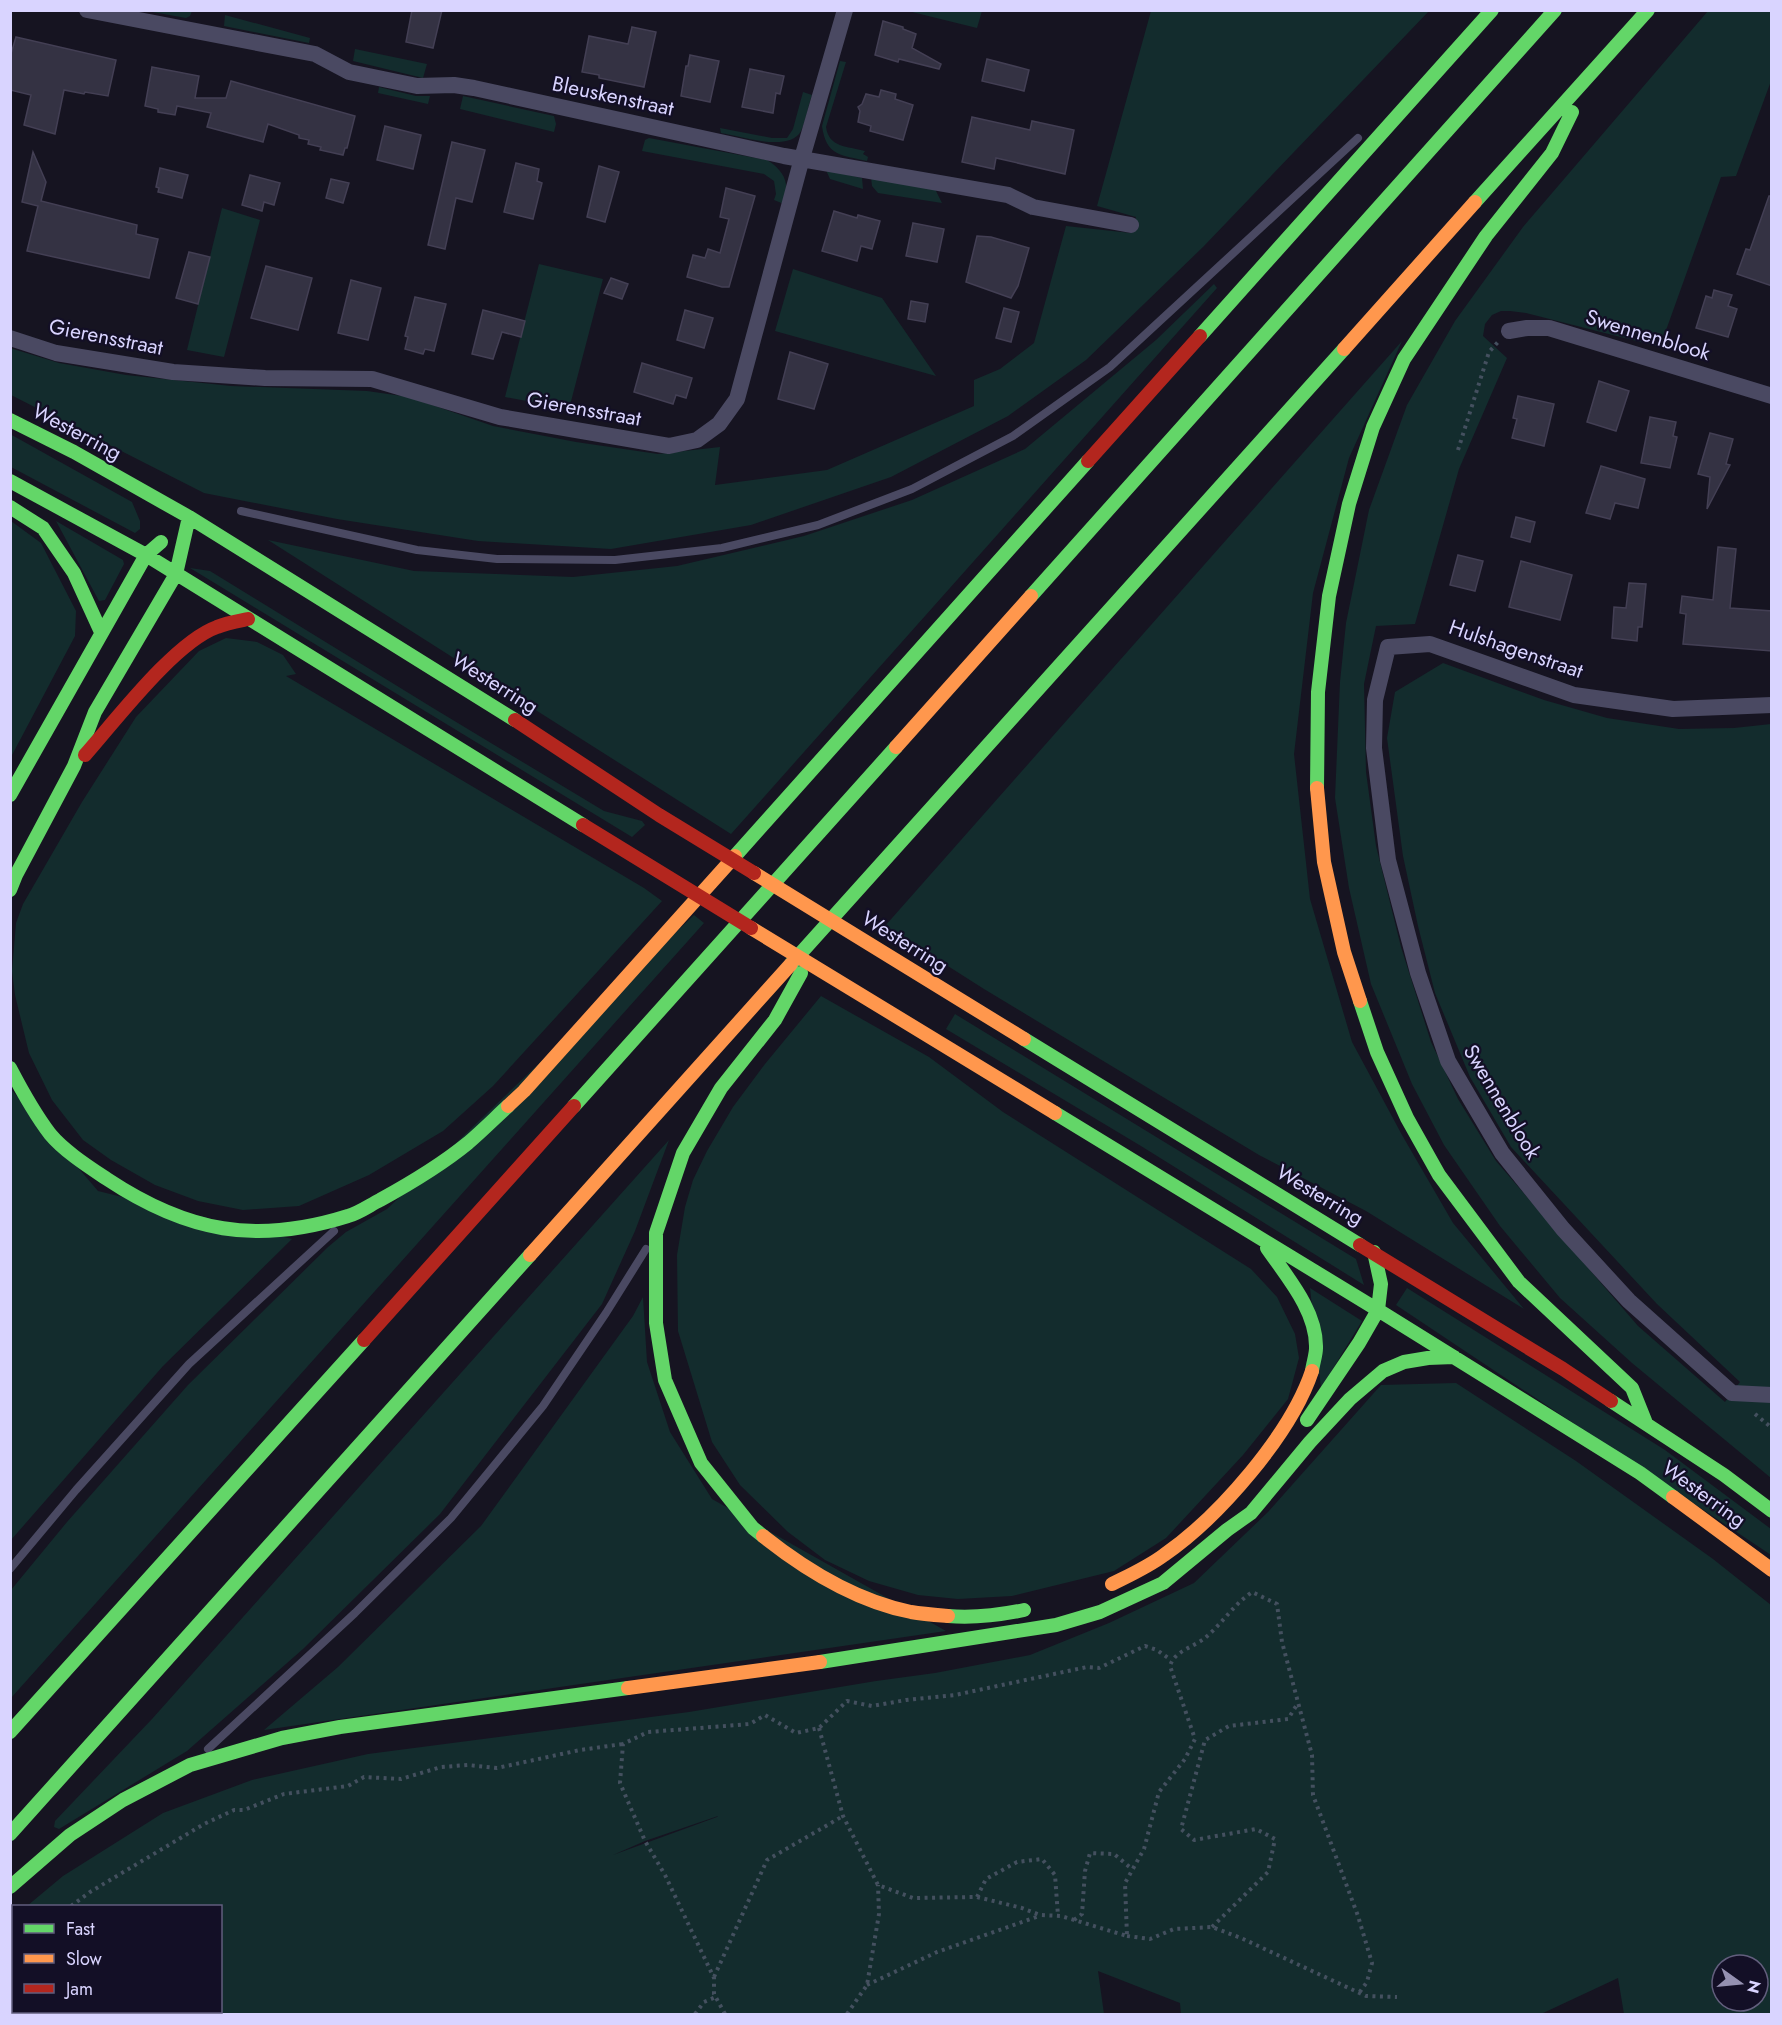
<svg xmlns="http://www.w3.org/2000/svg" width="1782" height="2025" font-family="Jost,sans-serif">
	<rect width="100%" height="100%" fill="#161421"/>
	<!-- green -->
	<path fill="#132c2d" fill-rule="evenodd" d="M 147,11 L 147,10 L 192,11 L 190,16 L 186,18 Z
		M 908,11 L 982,10 L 982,11 L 977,28 Z
		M 1151,11 L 1429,11 L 1203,247 L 1086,360 L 1008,416 L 891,477 L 751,525 L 611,549 L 478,541 L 337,519 L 204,493 L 11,395 L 10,348 L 59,363 L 126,375 L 231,386 L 367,391 L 409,397 L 493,426 L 576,442 L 658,454 L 720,447 L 715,485 L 827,470 L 974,406 L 974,380 L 1000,369 L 1034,343 L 1066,226 L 1131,233 L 1136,217 L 1097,206 Z
		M 1708,11 L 1771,11 L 1771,81 L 1736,176 L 1721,177 L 1660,347 L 1526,313 L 1510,311 L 1501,311 L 1492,315 L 1485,324 L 1483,336 L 1507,358 L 1459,469 L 1415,624 L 1376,626 L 1364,684 L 1366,772 L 1376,846 L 1401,947 L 1431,1042 L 1458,1099 L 1496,1161 L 1638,1326 L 1725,1402 L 1740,1382 L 1657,1304 L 1511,1147 L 1470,1077 L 1435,993 L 1418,926 L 1403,856 L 1387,738 L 1395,692 L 1443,663 L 1544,700 L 1607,718 L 1679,729 L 1734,728 L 1771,724 L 1771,1478 L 1632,1363 L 1560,1298 L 1500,1226 L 1444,1145 L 1412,1084 L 1371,984 L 1349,888 L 1335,798 L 1340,682 L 1346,623 L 1369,510 L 1407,405 L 1455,321 L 1523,227 Z
		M 225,15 L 310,38 L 309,43 L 224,26 Z
		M 355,49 L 427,64 L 423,78 L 353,61 Z
		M 840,61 L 846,62 L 826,127 C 829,148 847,146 865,151 L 863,154 L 868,157 L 867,161 C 841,155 826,156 822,126 Z
		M 379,87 L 416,96 L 430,96 L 428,104 L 378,93 Z
		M 803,92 L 812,95 C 808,106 806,121 801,131 C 789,153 741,136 721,133 L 720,128 L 772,138 L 787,138 L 793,129 Z
		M 463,96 L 554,116 L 556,124 L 554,132 L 460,109 Z
		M 649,138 L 767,160 C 785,171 790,184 784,204 L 774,200 L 776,194 L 774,181 L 764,174 L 642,151 L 645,140 Z
		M 826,170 L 862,178 L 863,189 L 830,179 Z
		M 871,177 L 935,189 L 942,203 L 878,193 L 872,186 Z
		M 222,208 L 260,220 L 224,357 L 187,350 Z
		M 539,264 L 603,279 L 569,409 L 505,397 Z
		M 793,269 L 882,298 L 936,376 L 775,331 Z
		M 1214,284 L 1217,288 L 731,834 L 268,540 L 414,571 L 573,577 L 677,566 L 804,536 L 912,500 L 1025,449 L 1156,340 Z
		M 1402,341 L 1349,458 L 1313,593 L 1294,754 L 1310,899 L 1352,1042 L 1402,1135 L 1453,1223 L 1524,1309 L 1366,1211 L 1259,1155 L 984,989 L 885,926 Z
		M 10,434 L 132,502 L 140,521 L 140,529 L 135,533 L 11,467 Z
		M 11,521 L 41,543 L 76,611 L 75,636 L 11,757 Z
		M 56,521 L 123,560 L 124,564 L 105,600 L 99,601 Z
		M 190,568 L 210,571 L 433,708 L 604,811 L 642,821 L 645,825 L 632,837 Z
		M 226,638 L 257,642 L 283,655 L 296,674 L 286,676 L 644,888 L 662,901 L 493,1086 L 443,1131 L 369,1175 L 299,1206 L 243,1210 L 198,1201 L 155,1185 L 111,1160 L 83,1140 L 52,1100 L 29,1053 L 15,995 L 12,971 L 16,923 L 23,904 L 82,802 L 136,717 L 199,651 Z
		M 694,915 L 704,923 L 11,1698 L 11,1590 L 67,1522 L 188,1385 L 328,1247 L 346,1232 L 387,1209 Z
		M 821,996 L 929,1057 L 1003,1112 L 1251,1269 L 1277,1297 L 1295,1334 L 1299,1358 L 1288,1399 L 1243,1455 L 1166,1538 L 1114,1571 L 1012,1596 L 958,1599 L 918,1595 L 869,1581 L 825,1560 L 788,1532 L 740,1485 L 712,1442 L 678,1331 L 677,1255 L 685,1207 L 693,1180 L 707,1151 L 733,1107 L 765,1064 Z
		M 955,1014 L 1356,1259 L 1364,1285 L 1141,1146 L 946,1029 Z
		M 10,1088 L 98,1191 L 292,1239 L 163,1366 L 11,1540 Z
		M 669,1140 L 635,1231 L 602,1304 L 440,1514 L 303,1649 L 187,1751 L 59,1829 L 54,1827 L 55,1821 L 152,1719 Z
		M 1310,1288 L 1362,1321 L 1321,1388 Z
		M 1407,1288 L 1665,1450 L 1771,1529 L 1771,1555 L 1396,1305 Z
		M 643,1297 L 647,1362 L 670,1432 L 712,1499 L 946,1631 L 264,1730 L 338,1667 L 481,1526 L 633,1316 Z
		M 1456,1383 L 1576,1461 L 1713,1559 L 1771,1605 L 1771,2014 L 1624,2014 L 1618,1978 L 1541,2014 L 1181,2014 L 1180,2003 L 1098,1971 L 1104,2014 L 11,2014 L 10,1920 L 13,1918 L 14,2012 L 220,2012 L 220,1906 L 27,1906 L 63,1876 L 163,1813 L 252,1780 L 368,1754 L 689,1712 L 876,1681 L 935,1673 L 1030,1655 L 1109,1623 L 1194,1583 L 1268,1512 L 1381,1385 ZM 718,1816 L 717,1817 L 613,1855 L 645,1841 ZM 1722,1965 L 1758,1965 L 1758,2001 L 1722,2001 Z"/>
	<!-- building -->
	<path fill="#343243" stroke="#433f54" stroke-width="1.5" d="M 412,10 L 442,10 L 433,48 L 406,42 Z
		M 883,21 L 903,27 L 903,29 L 916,34 L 912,48 L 941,64 L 939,69 L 899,59 L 898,62 L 875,55 Z
		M 632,27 L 656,32 L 644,87 L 599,78 L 599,75 L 582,72 L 589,36 L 628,44 Z
		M 16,37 L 116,60 L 108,96 L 85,92 L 84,94 L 64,90 L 55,134 L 24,125 L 31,95 L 10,90 L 10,57 Z
		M 690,55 L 719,61 L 710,102 L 681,96 L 686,66 L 688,66 Z
		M 987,59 L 1029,70 L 1024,91 L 982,81 Z
		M 152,67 L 199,76 L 195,98 L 226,98 L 231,81 L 355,116 L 347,148 L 345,148 L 343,155 L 320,150 L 321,147 L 308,144 L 309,140 L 299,138 L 299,135 L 268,124 L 263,142 L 207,127 L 211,113 L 177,106 L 175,115 L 158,112 L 158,109 L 145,106 Z
		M 750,69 L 784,76 L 780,94 L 776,93 L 773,113 L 742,107 Z
		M 881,90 L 896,94 L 895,99 L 913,105 L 903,140 L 870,131 L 871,126 L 858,122 L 860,111 L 858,107 L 862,104 L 866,94 L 879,97 Z
		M 972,117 L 1030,130 L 1032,121 L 1074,130 L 1065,174 L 996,158 L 994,169 L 962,162 Z
		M 385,126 L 421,135 L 413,169 L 377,160 Z
		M 452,142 L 485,150 L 472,202 L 456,198 L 445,249 L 428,245 Z
		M 33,152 L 46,182 L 41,201 L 137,225 L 136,234 L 158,239 L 149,278 L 27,251 L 38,206 L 22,202 Z
		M 516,163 L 539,169 L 537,181 L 542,183 L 533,219 L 504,212 Z
		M 599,166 L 619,172 L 605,222 L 587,217 Z
		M 160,168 L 188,175 L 182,198 L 158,192 L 159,188 L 156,187 Z
		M 250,175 L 280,183 L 274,205 L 264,202 L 262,211 L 242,205 Z
		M 331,179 L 349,183 L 343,203 L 326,198 Z
		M 726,188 L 755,196 L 729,287 L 722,287 L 687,277 L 693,255 L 705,258 L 708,249 L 720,253 L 729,219 L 720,217 Z
		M 1769,196 L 1772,196 L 1772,286 L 1737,274 L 1746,249 L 1750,250 Z
		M 834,211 L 857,218 L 858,215 L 880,221 L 872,249 L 861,246 L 857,261 L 822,251 Z
		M 913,223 L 944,229 L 937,262 L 906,256 Z
		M 977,236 L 991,237 L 1029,248 L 1018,286 L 1011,298 L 966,282 Z
		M 189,252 L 210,257 L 198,304 L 176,298 Z
		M 266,266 L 312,278 L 298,330 L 251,318 Z
		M 611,278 L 628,284 L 622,299 L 604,293 Z
		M 351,280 L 381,288 L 368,340 L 338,333 Z
		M 1714,290 L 1732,295 L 1728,306 L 1737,309 L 1728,337 L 1696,328 L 1706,296 L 1712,298 Z
		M 415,297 L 446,304 L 434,351 L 425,349 L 423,354 L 405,349 L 408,337 L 405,336 Z
		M 911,301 L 928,304 L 925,322 L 908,319 Z
		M 1004,308 L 1019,312 L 1011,342 L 996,338 Z
		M 483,310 L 525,321 L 521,337 L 502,332 L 493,359 L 472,354 Z
		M 685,310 L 713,318 L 704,348 L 677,340 Z
		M 790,352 L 828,364 L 814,409 L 778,399 Z
		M 642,363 L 692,378 L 686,398 L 676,395 L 673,404 L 634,392 Z
		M 1599,381 L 1629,391 L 1616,431 L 1587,422 Z
		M 1518,396 L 1554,404 L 1544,446 L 1512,438 L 1517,419 L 1513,418 Z
		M 1650,417 L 1676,422 L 1673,436 L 1677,437 L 1670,468 L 1641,463 Z
		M 1710,433 L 1733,439 L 1726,464 L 1730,465 L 1707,509 L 1710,477 L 1698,474 Z
		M 1601,466 L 1645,479 L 1638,508 L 1615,503 L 1610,519 L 1586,513 Z
		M 1516,517 L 1535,522 L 1530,542 L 1511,537 Z
		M 1718,547 L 1736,549 L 1730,608 L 1772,611 L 1772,651 L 1683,644 L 1686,614 L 1680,613 L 1682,596 L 1713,600 Z
		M 1458,555 L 1483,561 L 1475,591 L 1450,585 Z
		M 1521,561 L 1572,575 L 1560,620 L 1509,607 Z
		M 1629,583 L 1646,584 L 1642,627 L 1638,627 L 1637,641 L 1612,638 L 1614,607 L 1626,608 Z"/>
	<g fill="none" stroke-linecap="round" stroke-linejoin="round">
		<!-- path -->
		<path stroke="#44505f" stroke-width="4" stroke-dasharray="3 4.5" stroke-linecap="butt" d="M 1458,450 L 1489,352 L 1498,342
			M 1755,1414 L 1772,1428
			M 819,1728 L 843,1816 L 878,1885 L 913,1898 L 977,1897 L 1022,1908 L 1040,1915 L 1061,1916 L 1127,1936 L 1125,1883 L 1144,1849 L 1159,1792 L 1185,1759 L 1195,1739 L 1170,1666 C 1174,1651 1194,1647 1205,1638 C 1222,1624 1233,1605 1252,1592 L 1277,1604 L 1282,1642 L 1312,1755 L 1313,1795 L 1358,1916 L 1372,1963 L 1367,1982 L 1359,1993
			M 977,1897 L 986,1879 L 1017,1862 L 1042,1859 L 1055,1875 L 1058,1916
			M 71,1906 L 90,1892 L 204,1824 L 234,1810 L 244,1810 L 284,1794 L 348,1786 L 364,1777 L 401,1779 L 441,1767 L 468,1765 L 497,1768 L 580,1750 L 623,1744
			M 1074,1920 L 1082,1914 L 1085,1871 L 1090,1853 L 1114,1854 L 1132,1869
			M 1212,1927 L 1268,1872 L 1275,1839 L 1256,1829 L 1194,1840 L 1181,1829 L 1205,1740 L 1229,1726 L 1288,1719 L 1298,1703
			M 1127,1936 L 1150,1939 L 1174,1929 L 1212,1927 L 1241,1938 L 1366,1996 L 1397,1997
			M 10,1953 L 14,1949
			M 714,1977 L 767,1860 L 843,1816
			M 867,1985 L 937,1952 L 1039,1916
			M 695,2014 L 704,2002 L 716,1997
			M 725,2014 L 714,1994 L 714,1978 L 665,1875 L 645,1841 L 620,1783 L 623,1744 L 648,1732 L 750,1724 L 765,1715 L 796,1733 L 819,1728 L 847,1701 L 872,1706 L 906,1700 L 955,1695 L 1087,1667 L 1099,1668 L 1145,1646 L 1157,1650 L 1171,1660
			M 847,2014 L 867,1985 L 879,1914 L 878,1885"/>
		<!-- lane -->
		<path stroke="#4a4962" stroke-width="8" d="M 241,511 L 417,550 L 497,559 L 615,560 L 722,548 L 818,525 L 912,489 L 1013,436 L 1110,367 L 1358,138
			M 10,1569 L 76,1490 L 189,1364 L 334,1231
			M 208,1749 L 355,1613 L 451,1518 L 543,1406 L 606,1313 L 646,1249"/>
		<!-- street -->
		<path stroke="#4a4962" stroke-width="16" d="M 87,10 L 315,54 L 349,72 L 417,86 L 454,85 L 474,88 L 784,156 L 1008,195 L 1033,207 L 1131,225
			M 1509,331 L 1527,328 L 1549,328 L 1772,396
			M 10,338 L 56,353 L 173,372 L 265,378 L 372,379 L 500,417 L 669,446 L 697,440 L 719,424 L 737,399 L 802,158 L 845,10
			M 1772,705 L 1673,709 L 1574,695 L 1430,644 L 1388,647 L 1375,700 L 1374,748 L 1388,860 L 1418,973 L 1448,1061 L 1502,1153 L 1563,1229 L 1629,1301 L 1732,1393 L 1772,1395"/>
		<!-- fast -->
		<path stroke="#63d668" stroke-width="14" d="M 1475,202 L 1648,10
			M 1200,336 L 1492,10
			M 10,420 L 74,452 L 189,517 L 515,720
			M 10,481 L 146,555 L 583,825
			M 10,507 L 43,528 L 74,573 L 101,632
			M 1031,596 L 1555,10
			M 1317,788 L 1318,692 L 1329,596 L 1349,504 L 1373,427 L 1404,359 L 1486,236 L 1552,153 L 1572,112
			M 10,795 L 146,555 L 161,542
			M 735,856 L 1088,461
			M 10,890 L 16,875 L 74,766 L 95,712 L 176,574 L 189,517
			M 791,964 L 1344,349
			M 1360,1001 L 1377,1052 L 1407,1118 L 1439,1175 L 1519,1282 L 1632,1388 L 1646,1423
			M 1024,1039 L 1360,1245
			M 10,1068 C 22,1091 34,1113 50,1134 C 64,1151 89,1167 107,1179 C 187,1232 256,1245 348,1216 C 359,1213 370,1205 380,1200 C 411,1183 441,1165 468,1143 C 482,1131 495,1118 508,1106
			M 574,1106 L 896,747
			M 1055,1113 L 1378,1310 L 1640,1473 L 1673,1497
			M 1267,1248 C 1287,1277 1317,1311 1316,1348 C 1316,1355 1313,1363 1312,1371
			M 1611,1401 L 1724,1475 L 1772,1511
			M 1307,1420 L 1359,1343 L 1378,1310 L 1381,1284 L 1374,1252
			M 763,1536 L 753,1528 L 701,1463 L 665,1380 L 656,1323 L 656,1233 L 683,1153 L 721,1088 L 775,1020 L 801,973
			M 948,1616 C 973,1618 1000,1615 1024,1610
			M 820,1662 L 1056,1625 L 1100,1612 L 1163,1583 L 1227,1530 L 1251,1513 L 1310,1442 L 1350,1399 L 1383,1371 L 1404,1362 L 1428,1358 L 1454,1357
			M 10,1732 L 364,1340
			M 10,1834 L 530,1255
			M 10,1887 L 70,1835 L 123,1800 L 190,1765 L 282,1738 L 340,1727 L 628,1688"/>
		<!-- slow -->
		<path stroke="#ff974d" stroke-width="14" d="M 1344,349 L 1475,202
			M 896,747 L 1031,596
			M 1317,788 L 1324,862 L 1344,952 L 1360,1001
			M 754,873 L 1024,1039
			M 751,928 L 1055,1113
			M 508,1106 L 524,1091 L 735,856
			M 530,1255 L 791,964
			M 1673,1497 L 1772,1570
			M 763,1536 C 807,1571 856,1601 911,1612 C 923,1614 936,1615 948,1616
			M 1112,1584 C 1130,1575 1148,1567 1164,1555 C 1219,1517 1291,1434 1312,1371
			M 628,1688 L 820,1662"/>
		<!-- jam -->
		<path stroke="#b3261e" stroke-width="14" d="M 1088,461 L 1200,336
			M 515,720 L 659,815 L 754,873
			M 85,755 C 116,720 175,642 217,627 C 226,623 238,621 248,619
			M 583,825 L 751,928
			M 1360,1245 L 1563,1369 L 1611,1401
			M 364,1340 L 574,1106"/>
	</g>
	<g text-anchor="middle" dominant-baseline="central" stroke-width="4.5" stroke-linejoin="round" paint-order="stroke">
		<!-- street labels -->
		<g font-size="21" fill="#d9d4ff" stroke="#130f26">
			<text transform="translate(613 96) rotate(12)">Bleuskenstraat</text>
			<text transform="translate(1648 335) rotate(17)">Swennenblook</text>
			<text transform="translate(106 337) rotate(11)">Gierensstraat</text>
			<text transform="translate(584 409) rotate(10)">Gierensstraat</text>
			<text transform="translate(77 432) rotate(28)">Westerring</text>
			<text transform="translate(1516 649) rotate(19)">Hulshagenstraat</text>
			<text transform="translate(495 683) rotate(32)">Westerring</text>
			<text transform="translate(905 942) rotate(32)">Westerring</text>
			<text transform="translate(1502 1102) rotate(59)">Swennenblook</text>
			<text transform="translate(1320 1195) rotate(31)">Westerring</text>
			<text transform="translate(1704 1494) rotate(36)">Westerring</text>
		</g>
	</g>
	<!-- border -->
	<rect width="1782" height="2025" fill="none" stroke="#d9d4ff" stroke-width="24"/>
	<!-- legend -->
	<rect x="12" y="1905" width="210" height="108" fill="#130f26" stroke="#625e7d" stroke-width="1.5"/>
	<rect x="24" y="1924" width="30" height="9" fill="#63d668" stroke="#625e7d" stroke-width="1.5"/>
	<text x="66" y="1935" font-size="18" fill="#d9d4ff">Fast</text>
	<rect x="24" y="1954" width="30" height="9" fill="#ff974d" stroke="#625e7d" stroke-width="1.5"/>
	<text x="66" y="1965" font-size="18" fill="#d9d4ff">Slow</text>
	<rect x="24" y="1984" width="30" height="9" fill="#b3261e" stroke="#625e7d" stroke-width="1.5"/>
	<text x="66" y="1995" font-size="18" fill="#d9d4ff">Jam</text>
	<!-- north arrow -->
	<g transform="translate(1740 1983) rotate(105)"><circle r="28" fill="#130f26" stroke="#625e7d" stroke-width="1.5"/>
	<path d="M0-4.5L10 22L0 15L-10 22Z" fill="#9591b1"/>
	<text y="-9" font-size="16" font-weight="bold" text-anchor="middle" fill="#d9d4ff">N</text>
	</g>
</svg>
